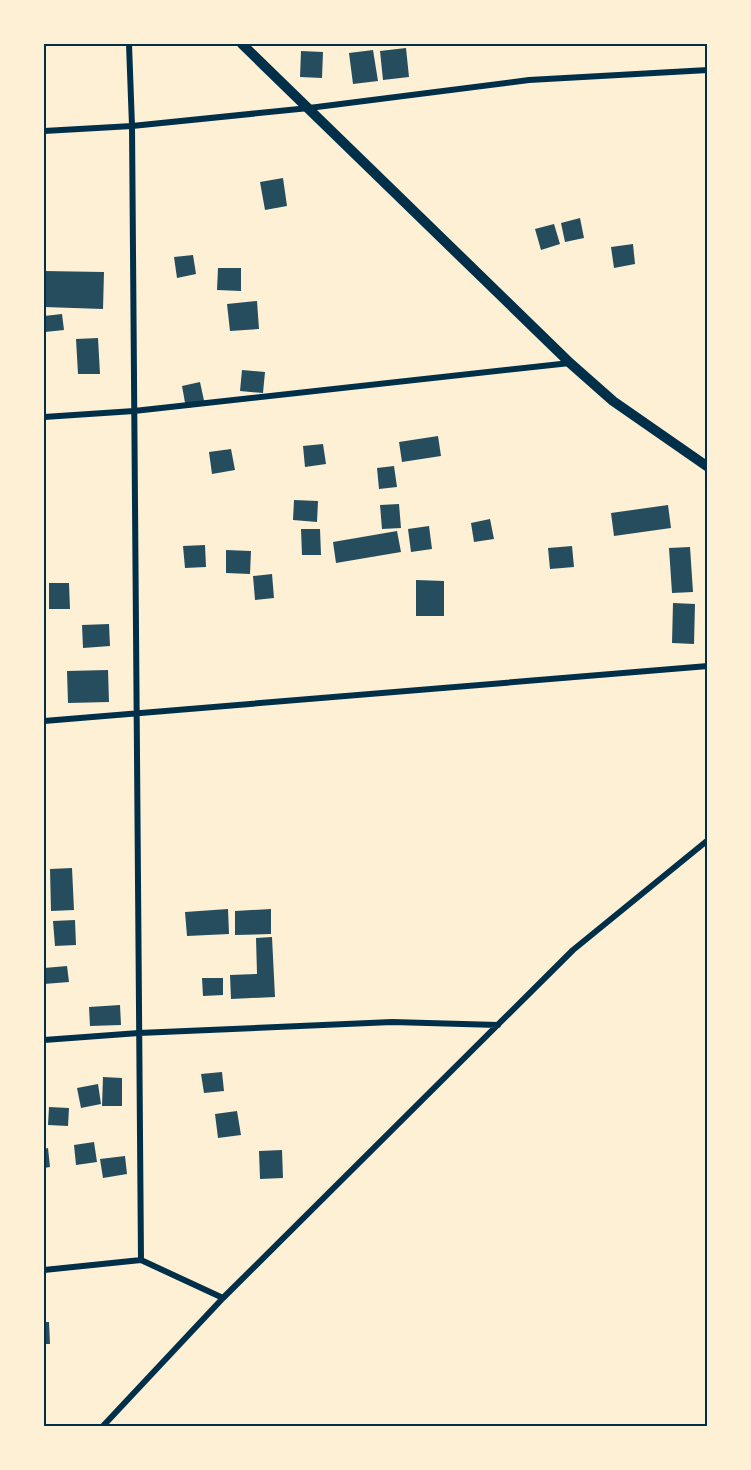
<svg xmlns="http://www.w3.org/2000/svg" width="751" height="1470" font-family="'Noto Serif',serif">
	<rect width="100%" height="100%" fill="#fdf0d5"/>
	<!-- building -->
	<path fill="#264d5e" d="M 406,48 L 409,77 L 383,80 L 380,51 Z
		M 373,50 L 378,81 L 353,84 L 349,53 Z
		M 301,51 L 323,52 L 322,78 L 300,77 Z
		M 283,178 L 287,206 L 265,210 L 260,182 Z
		M 580,218 L 584,238 L 565,242 L 561,223 Z
		M 554,224 L 560,244 L 541,250 L 535,229 Z
		M 633,244 L 635,264 L 614,268 L 611,247 Z
		M 193,255 L 196,274 L 177,278 L 174,257 Z
		M 218,268 L 241,268 L 241,291 L 217,290 Z
		M 44,271 L 104,272 L 103,309 L 44,307 Z
		M 257,301 L 259,329 L 230,331 L 227,304 Z
		M 62,314 L 64,330 L 45,332 L 44,316 Z
		M 98,338 L 100,374 L 78,374 L 76,339 Z
		M 242,370 L 265,372 L 263,393 L 240,391 Z
		M 200,382 L 205,405 L 186,408 L 182,386 Z
		M 438,436 L 441,456 L 402,462 L 399,442 Z
		M 323,444 L 326,464 L 305,467 L 303,446 Z
		M 231,449 L 235,470 L 212,474 L 209,452 Z
		M 394,466 L 397,487 L 379,489 L 377,468 Z
		M 294,500 L 318,501 L 317,522 L 293,520 Z
		M 399,504 L 401,528 L 382,529 L 380,505 Z
		M 668,505 L 671,528 L 614,536 L 611,513 Z
		M 490,519 L 494,539 L 474,542 L 471,523 Z
		M 429,526 L 432,549 L 411,552 L 408,529 Z
		M 301,529 L 320,529 L 321,555 L 302,555 Z
		M 397,531 L 401,552 L 336,563 L 333,542 Z
		M 205,545 L 206,567 L 185,568 L 183,546 Z
		M 572,546 L 574,567 L 550,569 L 548,548 Z
		M 690,547 L 693,592 L 672,593 L 669,548 Z
		M 226,550 L 251,551 L 250,574 L 226,573 Z
		M 272,574 L 274,598 L 255,600 L 253,576 Z
		M 416,580 L 444,581 L 444,616 L 416,616 Z
		M 49,583 L 69,583 L 70,609 L 49,609 Z
		M 673,603 L 695,604 L 694,644 L 672,643 Z
		M 109,624 L 110,646 L 83,648 L 82,625 Z
		M 108,670 L 109,702 L 68,703 L 67,671 Z
		M 72,868 L 74,910 L 51,911 L 50,869 Z
		M 228,909 L 229,934 L 187,936 L 185,912 Z
		M 271,909 L 271,934 L 235,935 L 235,911 Z
		M 75,920 L 76,945 L 55,946 L 53,921 Z
		M 272,937 L 275,997 L 231,999 L 230,975 L 257,974 L 256,938 Z
		M 67,966 L 69,982 L 44,984 L 44,968 Z
		M 202,978 L 223,978 L 223,995 L 203,996 Z
		M 120,1005 L 121,1025 L 90,1026 L 89,1007 Z
		M 222,1072 L 224,1091 L 204,1093 L 201,1074 Z
		M 103,1077 L 122,1078 L 122,1106 L 102,1106 Z
		M 98,1084 L 101,1104 L 81,1108 L 77,1088 Z
		M 49,1107 L 69,1108 L 68,1126 L 48,1125 Z
		M 237,1111 L 241,1135 L 218,1138 L 215,1114 Z
		M 94,1142 L 97,1162 L 76,1165 L 74,1145 Z
		M 48,1148 L 50,1167 L 44,1168 L 44,1149 Z
		M 282,1150 L 283,1178 L 260,1179 L 259,1151 Z
		M 125,1156 L 127,1174 L 103,1178 L 100,1159 Z
		M 44,1322 L 49,1322 L 50,1344 L 44,1344 Z"/>
	<g fill="none" stroke-linecap="round" stroke-linejoin="round">
		<!-- minor -->
		<path stroke="#003049" stroke-width="6" d="M 129,44 L 132,126 L 141,1260
			M 44,131 L 132,126 L 309,108 L 529,80 L 708,70
			M 44,417 L 134,411 L 570,363
			M 44,721 L 708,666
			M 44,1040 L 139,1033 L 392,1022 L 498,1025
			M 44,1270 L 141,1260 L 223,1298
			M 103,1426 L 223,1298 L 573,950 L 708,840"/>
		<!-- tertiary -->
		<path stroke="#003049" stroke-width="10" d="M 242,44 L 570,363 L 613,401 L 708,467"/>
	</g>
	<!-- border -->
	<rect width="751" height="1470" fill="none" stroke="#fdf0d5" stroke-width="90"/>
	<rect x="45" y="45" width="661" height="1380" fill="none" stroke="#003049" stroke-width="2"/>
</svg>
